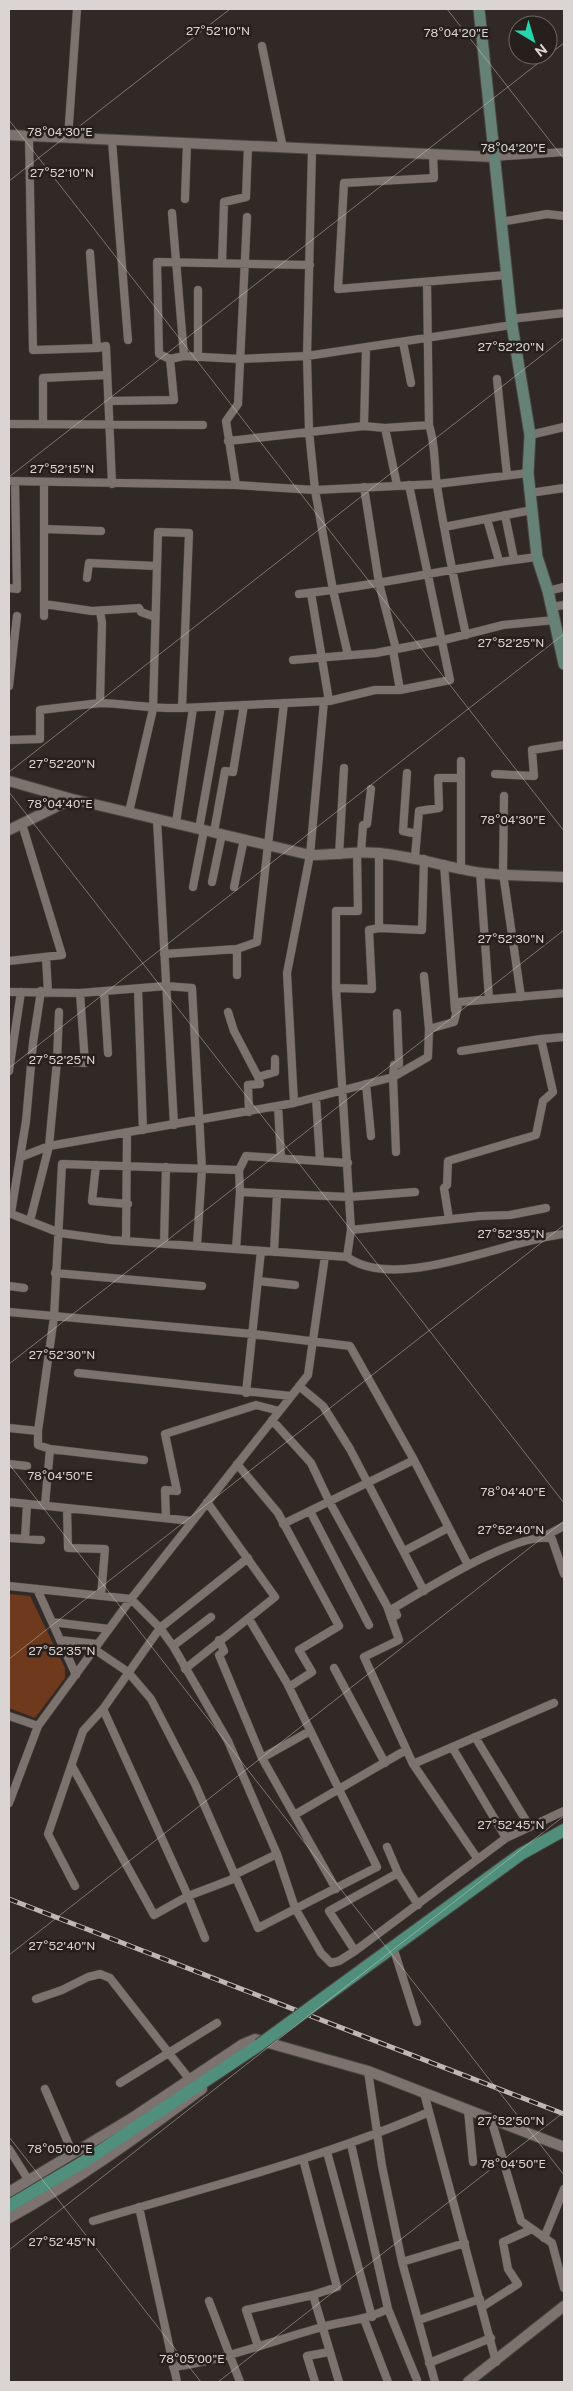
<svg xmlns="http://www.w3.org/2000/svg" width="573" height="2391" font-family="'Public Sans',sans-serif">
	<rect width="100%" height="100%" fill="#312925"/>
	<!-- green -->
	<path fill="#6e391d" d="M 9,1594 L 30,1596 L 65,1668 L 65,1678 L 35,1718 L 9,1708 Z"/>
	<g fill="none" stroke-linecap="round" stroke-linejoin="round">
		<defs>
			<path id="minor" d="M 262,46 L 283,148
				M 29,136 L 33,350 L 97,348
				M 68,138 L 77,9
				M 112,141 L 128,340
				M 312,149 L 307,356 L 309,431 L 315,490 L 333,590 L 348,655
				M 433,154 L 434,178 L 344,183 L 338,289 L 506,275
				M 494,157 L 564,152
				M 185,199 L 187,143
				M 172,213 L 184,356
				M 501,222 L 547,214 L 564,216
				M 90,253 L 97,348 L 106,346 L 112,484
				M 222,263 L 224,202 L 246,197 L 248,146
				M 310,265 L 157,262 L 159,354 L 170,359 L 184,356 L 240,359 L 307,356 L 512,325
				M 511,319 L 564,313
				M 403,342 L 411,383
				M 198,357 L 198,290
				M 497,379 L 507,475
				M 108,401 L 174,400 L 170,359
				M 9,424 L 203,425
				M 43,424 L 43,378 L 107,375
				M 429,425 C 436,445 434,466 437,486 C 445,536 455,585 466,635
				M 364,426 L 366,348
				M 385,428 L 397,485
				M 530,435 L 564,427
				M 228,441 L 364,426 L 385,428 L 429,425 L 427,282
				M 9,481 L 236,485 L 315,490 L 437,484 L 528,473
				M 236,485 L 226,421 L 238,404 L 247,217
				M 364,487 L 379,583 L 396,649
				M 530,493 L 564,488
				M 505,515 L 514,559
				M 487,519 L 499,561
				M 444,527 L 532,510
				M 44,529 L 101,531
				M 87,578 L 89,563 L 156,566
				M 9,588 L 17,589 L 15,481
				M 548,591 L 564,587
				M 311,593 L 329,701
				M 299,594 C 379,586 457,566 537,557
				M 44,604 L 92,611 L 139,608 L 141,612 L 155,617
				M 551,607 L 564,605
				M 44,616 L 44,482
				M 393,650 L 400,690
				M 293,660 L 376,653 L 448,639 L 503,625 L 555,620
				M 9,686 L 17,616
				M 100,703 C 128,704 154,709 182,708 L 189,533 L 158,532 L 153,709 L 129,812
				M 182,708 L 329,701 L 375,690 L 400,690 L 450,680 L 409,485
				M 9,740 L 40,739 L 40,710 L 100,703 L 102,623 L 100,611
				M 407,773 L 403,831 L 417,834 L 415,857
				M 495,774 L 534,776 L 532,750 L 564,745
				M 504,796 L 503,873 L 521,997
				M 157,820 L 174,1125
				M 176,823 L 193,708
				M 199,829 L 221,706
				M 214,832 L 225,771 L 233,772 L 244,705
				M 417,834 L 419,811 L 439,808 L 438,778 L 461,778
				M 361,852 L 363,825 L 367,824 L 371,789
				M 339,855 L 344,768
				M 444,864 L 455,1010
				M 461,869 L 461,761
				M 480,872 L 489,999
				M 212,882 L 222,834
				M 193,887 L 204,830
				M 234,887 L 244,839
				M 379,928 L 422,930 L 424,859
				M 164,954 L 237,949
				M 46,957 L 48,992
				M 9,961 L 62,955 L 22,824
				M 237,975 L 237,949 L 257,942 L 284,703
				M 424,976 L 429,1029
				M 336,988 L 372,989 L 369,930 L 379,928 L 379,853
				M 138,989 L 143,1130
				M 104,991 L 108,1053
				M 9,992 L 80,993 L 166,986 L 192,988 L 202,1169 L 197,1245
				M 228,1012 L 234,1031 L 258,1077
				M 461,1051 L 541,1039
				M 57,1061 L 59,1012
				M 9,1071 L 21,992
				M 366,1084 L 371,1136
				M 316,1098 L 320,1161
				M 294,1103 L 287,973 L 310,855 L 324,701
				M 278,1106 L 281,1158
				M 249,1112 L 248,1085 L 260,1084 L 258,1077 L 275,1072 L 275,1059
				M 396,1152 L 393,1077 L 394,1065 L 399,1064 L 397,1013
				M 21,1157 L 49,1146 L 294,1103 L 393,1077 L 428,1057 L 429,1029 L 454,1022 L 459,1002 L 564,993
				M 96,1165 L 92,1201 L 128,1204
				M 240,1192 L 349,1197 L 415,1192
				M 9,1213 L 60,1233 L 111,1240 L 347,1257 C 397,1293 506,1240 564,1234
				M 11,1213 L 26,1121 L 33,1043 L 41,991
				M 449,1219 L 444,1188 L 447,1185 L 448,1161 L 536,1135 L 543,1101 L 553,1092 L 541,1039 L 564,1037
				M 30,1221 L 49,1146 L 57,1061 L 85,1063 L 80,993
				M 351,1230 L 336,988 L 336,911 L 358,911 L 357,852
				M 126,1241 L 127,1133
				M 164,1243 L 166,1167
				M 236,1249 L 240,1192 L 239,1170 L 246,1156 L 348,1163
				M 274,1252 L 277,1194
				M 347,1257 L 351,1230 L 480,1216 L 510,1215 L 546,1208
				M 55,1273 L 202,1286
				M 258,1281 L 295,1285
				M 9,1286 L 24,1288
				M 9,1312 L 253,1334 L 350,1346 L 414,1460 L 468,1565
				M 78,1373 L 291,1396
				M 299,1386 L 323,1406 L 350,1449 L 424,1591
				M 246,1393 L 261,1251
				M 272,1420 L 311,1463 L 329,1501 L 387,1606 L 399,1640 L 364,1657 L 413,1764
				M 9,1428 L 38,1431 L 54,1317 L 62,1164 L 239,1170
				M 38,1431 L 38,1445 L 50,1449
				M 9,1464 L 27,1466
				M 237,1464 L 278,1513 L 339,1626 L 299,1650 L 312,1672 L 289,1687
				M 9,1502 L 192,1521
				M 45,1505 L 50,1449 L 144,1460
				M 67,1508 L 68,1548 L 105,1549 L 101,1596
				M 310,1511 L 369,1625
				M 166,1518 L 165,1490 L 177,1491 L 165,1434 L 256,1405 L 279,1411
				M 283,1524 L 414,1460
				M 545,1536 L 564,1526
				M 9,1538 L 41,1540
				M 25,1539 L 27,1504
				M 404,1551 L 448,1528
				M 9,1586 L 131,1599 L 160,1628 L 173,1646 L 228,1741 L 277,1854 L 295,1908 L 321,1953 L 331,1963 L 339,1961 L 355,1951 L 506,1838 L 564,1811
				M 37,1589 L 76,1675
				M 391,1618 L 397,1615 L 394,1608 C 425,1590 520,1529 552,1539 L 564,1574
				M 52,1622 L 109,1629
				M 60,1640 L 97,1644
				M 219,1640 L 224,1651 L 219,1655 L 262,1758 L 336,1889
				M 173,1646 L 211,1617
				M 94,1649 L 128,1672 L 151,1699 L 195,1784 L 258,1928 L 377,1867 L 287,1683 L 249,1619
				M 334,1668 L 385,1763
				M 185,1669 L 275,1597 L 207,1502
				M 103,1709 L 188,1896 L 205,1938
				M 9,1716 L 38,1726 L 131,1599 L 308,1375 L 325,1256
				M 475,1737 L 530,1827
				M 452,1747 L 506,1838
				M 262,1758 L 310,1731
				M 72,1766 L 154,1915 L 188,1896 L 233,1879 L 234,1875 L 277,1854
				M 9,1803 L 38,1726
				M 296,1814 L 406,1750
				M 387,1847 L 398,1873 L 418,1905
				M 477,1858 L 413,1764 L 554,1703
				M 75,1886 L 48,1834 L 83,1731 L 103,1709 L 160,1628 L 248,1558
				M 393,1947 L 417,2022
				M 355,1951 L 329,1911 L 398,1873
				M 36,1999 L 62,1990 L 88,1977 L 100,1974 L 110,1978 L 190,2080
				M 368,2071 L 382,2166 L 402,2262 L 435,2382
				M 120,2083 L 217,2023
				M 45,2089 L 73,2154
				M 424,2093 L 496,2362
				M 468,2110 L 473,2162
				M 491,2119 L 521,2221 L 552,2243 L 564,2288
				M 351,2144 L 388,2309 L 417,2380
				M 9,2149 L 29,2181
				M 327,2152 L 372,2317
				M 303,2159 L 337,2287 L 313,2295
				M 139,2207 L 177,2382
				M 93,2221 C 206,2187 321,2159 429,2112
				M 544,2238 L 564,2189
				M 402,2262 L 465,2243
				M 209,2301 L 240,2382
				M 482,2307 L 518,2284 L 508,2269 L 503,2242 L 532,2229
				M 364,2319 L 388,2382
				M 419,2320 L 480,2299
				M 258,2346 L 246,2310 L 313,2295 L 339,2382
				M 429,2363 L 491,2338
				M 173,2367 C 224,2360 272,2341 322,2327 C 345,2321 366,2320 388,2309
				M 315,2382 L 307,2356 L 329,2352"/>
			<path id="tertiary" d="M 9,135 L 494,157
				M 9,781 L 72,799
				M 9,830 L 72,799 L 310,855 C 334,855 356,851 379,853 C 408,856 433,863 461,869 C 494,877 531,875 564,877
				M 9,2192 L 132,2118 L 243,2044 L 255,2039 L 368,2071 L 564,2147
				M 9,2218 C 77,2181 140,2135 202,2089
				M 468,2382 L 564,2306"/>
			<path id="secondary" d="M 479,9 L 512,325 L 530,435 L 528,473 L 537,557 L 548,591 L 564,664"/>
			<path id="primary" d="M 363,1969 L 521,1854 L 564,1830
				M 9,2206 L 85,2161 L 259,2045"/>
		</defs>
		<!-- minor casing -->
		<use href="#minor" stroke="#4b4441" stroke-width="9"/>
		<!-- tertiary casing -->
		<use href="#tertiary" stroke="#4b4441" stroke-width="12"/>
		<!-- secondary casing -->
		<use href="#secondary" stroke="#4b4441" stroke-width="13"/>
		<!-- primary casing -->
		<use href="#primary" stroke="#4b4441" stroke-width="14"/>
		<!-- minor -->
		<use href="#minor" stroke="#7c736e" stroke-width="8"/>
		<!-- tertiary -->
		<use href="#tertiary" stroke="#7c736e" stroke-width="10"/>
		<!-- secondary -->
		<use href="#secondary" stroke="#668175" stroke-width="11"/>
		<!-- primary -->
		<use href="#primary" stroke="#508f7c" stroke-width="12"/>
		<defs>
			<path id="rail" d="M 9,1899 L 564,2114"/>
		</defs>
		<!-- rail casing -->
		<use href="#rail" stroke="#beb7b5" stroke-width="5"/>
		<!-- rail -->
		<use href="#rail" stroke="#271f1c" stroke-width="3" stroke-dasharray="9" stroke-linecap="butt"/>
		<defs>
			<path id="primary-bridge" d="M 259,2045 L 363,1969"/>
		</defs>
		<!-- primary-bridge casing -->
		<use href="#primary-bridge" stroke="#4b4441" stroke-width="14" stroke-linecap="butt"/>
		<!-- primary-bridge -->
		<use href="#primary-bridge" stroke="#508f7c" stroke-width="12"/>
	</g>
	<!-- ticks -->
	<path fill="none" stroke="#dad4d2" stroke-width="1" stroke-opacity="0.45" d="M 447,9 L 564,159M 9,120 L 564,831M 9,181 L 230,9M 9,477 L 564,43M 9,772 L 564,338M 9,792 L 564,1503M 9,1068 L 564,634M 9,1364 L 564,930M 9,1464 L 564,2175M 9,1659 L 564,1225M 9,1955 L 564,1521M 9,2137 L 201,2382M 9,2250 L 564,1816M 218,2382 L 564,2112"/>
	<g font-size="12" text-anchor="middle" fill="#dad4d2" stroke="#271f1c" stroke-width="5" stroke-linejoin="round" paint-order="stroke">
		<text x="218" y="35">27°52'10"N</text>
		<text x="456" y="37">78°04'20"E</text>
		<text x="60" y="136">78°04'30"E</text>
		<text x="513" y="152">78°04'20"E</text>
		<text x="62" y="177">27°52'10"N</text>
		<text x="511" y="351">27°52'20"N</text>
		<text x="62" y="473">27°52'15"N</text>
		<text x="511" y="647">27°52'25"N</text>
		<text x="62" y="768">27°52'20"N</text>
		<text x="60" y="808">78°04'40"E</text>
		<text x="513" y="824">78°04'30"E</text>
		<text x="511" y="943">27°52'30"N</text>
		<text x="62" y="1064">27°52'25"N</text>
		<text x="511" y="1238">27°52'35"N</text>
		<text x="62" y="1359">27°52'30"N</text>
		<text x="60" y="1480">78°04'50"E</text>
		<text x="513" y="1496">78°04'40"E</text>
		<text x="511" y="1534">27°52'40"N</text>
		<text x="62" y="1655">27°52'35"N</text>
		<text x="511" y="1829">27°52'45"N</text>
		<text x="62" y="1950">27°52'40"N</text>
		<text x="511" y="2125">27°52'50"N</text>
		<text x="60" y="2153">78°05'00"E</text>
		<text x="513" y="2168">78°04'50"E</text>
		<text x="62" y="2246">27°52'45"N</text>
		<text x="192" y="2363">78°05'00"E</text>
	</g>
	<!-- border -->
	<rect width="573" height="2391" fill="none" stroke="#dad4d2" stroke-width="20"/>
	<!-- north arrow -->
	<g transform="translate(533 40) rotate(142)"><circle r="24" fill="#271f1c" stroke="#6f6765"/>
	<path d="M0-4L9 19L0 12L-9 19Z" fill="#25d5ae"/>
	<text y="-8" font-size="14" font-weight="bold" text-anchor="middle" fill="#dad4d2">N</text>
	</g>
</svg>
